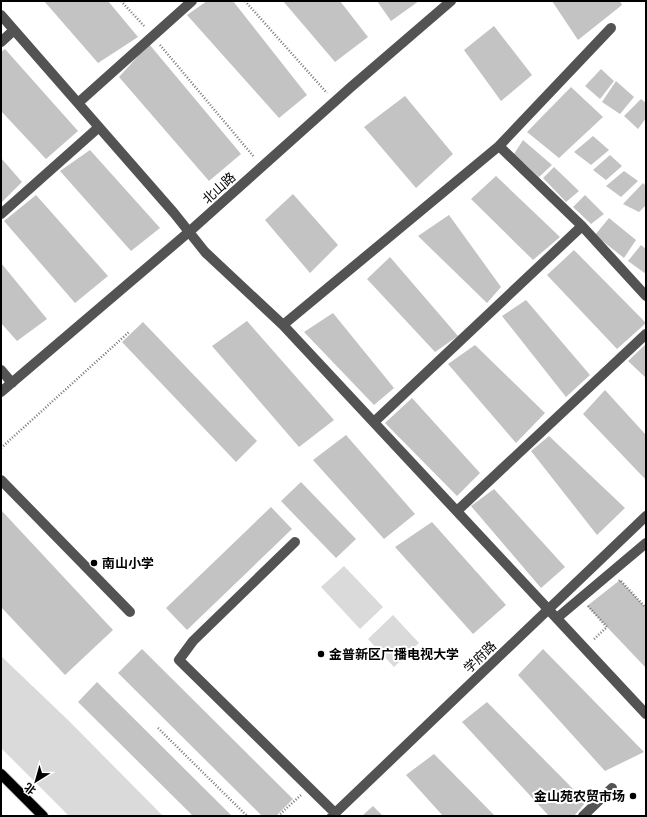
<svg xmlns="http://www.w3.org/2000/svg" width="647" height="817" font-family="'Fira Sans Condensed','Noto Sans SC',sans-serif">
	<rect width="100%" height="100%" fill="#fff"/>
	<!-- green -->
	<path fill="#dadada" d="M 344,566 L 383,607 L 360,629 L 321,587 Z
		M 393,615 L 419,643 L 394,667 L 368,639 Z
		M 1,656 L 69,721 L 163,816 L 69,816 L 1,748 Z"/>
	<!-- building -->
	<path fill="#c3c3c3" d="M 44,1 L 108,1 L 138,37 L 98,63 Z
		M 207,1 L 233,1 L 307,95 L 279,118 L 187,15 Z
		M 283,1 L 340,1 L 368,37 L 335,62 Z
		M 377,1 L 419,1 L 391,21 Z
		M 552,1 L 620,1 L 622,5 L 578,40 Z
		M 494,26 L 532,75 L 501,101 L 464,50 Z
		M 149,44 L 241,154 L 209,181 L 119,77 Z
		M 5,49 L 78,131 L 46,159 L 1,111 L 1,52 Z
		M 601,69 L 614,81 L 600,99 L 585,86 Z
		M 616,81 L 634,97 L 620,114 L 602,102 Z
		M 571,87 L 603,117 L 559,158 L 527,132 Z
		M 405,96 L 453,154 L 416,188 L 364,127 Z
		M 641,99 L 646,103 L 646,118 L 638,129 L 624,116 Z
		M 593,136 L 609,150 L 591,165 L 574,152 Z
		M 523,140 L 552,165 L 539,177 L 514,154 Z
		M 90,150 L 160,228 L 131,251 L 60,171 Z
		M 610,155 L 622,166 L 606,180 L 593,170 Z
		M 1,158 L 22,182 L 1,203 Z
		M 554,167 L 579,191 L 566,202 L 543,178 Z
		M 624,171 L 638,181 L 621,197 L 606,186 Z
		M 496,176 L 560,237 L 533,260 L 471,199 Z
		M 643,183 L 646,186 L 646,205 L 639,212 L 623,204 Z
		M 293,194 L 338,245 L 310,273 L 265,220 Z
		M 36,195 L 108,276 L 75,303 L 4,221 Z
		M 585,195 L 604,214 L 591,224 L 573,207 Z
		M 449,215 L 501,287 L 487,303 L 418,236 Z
		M 609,218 L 636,240 L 624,258 L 595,235 Z
		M 641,245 L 646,249 L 646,274 L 628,261 Z
		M 574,250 L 646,323 L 617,349 L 547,275 Z
		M 390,257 L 458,336 L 435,352 L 367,279 Z
		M 1,263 L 47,319 L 17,341 L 1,323 Z
		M 526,300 L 590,375 L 566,397 L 502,316 Z
		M 333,313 L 394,388 L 374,405 L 304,332 Z
		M 247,321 L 334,420 L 299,447 L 212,346 Z
		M 143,322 L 257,441 L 236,462 L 122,342 Z
		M 646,344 L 646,378 L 628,361 Z
		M 475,345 L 545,413 L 516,443 L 448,364 Z
		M 605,390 L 646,435 L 646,480 L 583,414 Z
		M 412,398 L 480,473 L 457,496 L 385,423 Z
		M 346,435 L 415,514 L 384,539 L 313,460 Z
		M 549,436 L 625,508 L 597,535 L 531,451 Z
		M 301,482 L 356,539 L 336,558 L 281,501 Z
		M 494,489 L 565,567 L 541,588 L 471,506 Z
		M 271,507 L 292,529 L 187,630 L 166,608 Z
		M 1,510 L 113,630 L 65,675 L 1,607 Z
		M 432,522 L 506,605 L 473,634 L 395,547 Z
		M 620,580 L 646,608 L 646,668 L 587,606 Z
		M 142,649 L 293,799 L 276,816 L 262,816 L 118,673 Z
		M 543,649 L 644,752 L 605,771 L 518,675 Z
		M 97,682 L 232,816 L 193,816 L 78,702 Z
		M 487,702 L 586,802 L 574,816 L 549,816 L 462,722 Z
		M 434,754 L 495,816 L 443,816 L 406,775 Z
		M 373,806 L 383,816 L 362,816 Z"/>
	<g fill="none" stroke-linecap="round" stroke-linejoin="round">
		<defs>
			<path id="major" d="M 1,774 L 43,816"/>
		</defs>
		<!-- major casing -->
		<use href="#major" stroke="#dbdbdb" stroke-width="12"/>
		<!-- path -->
		<path stroke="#757575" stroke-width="2.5" stroke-dasharray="1 2" stroke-linecap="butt" d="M 121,1 L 145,27
			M 245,1 L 327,93
			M 160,45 L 254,157
			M 1,448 L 129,332
			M 619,581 L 620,580 L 646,608
			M 588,606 L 607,627 L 593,640
			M 158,728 L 247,816
			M 278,816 L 301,795"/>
		<!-- minor -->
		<path stroke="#535353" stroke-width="10" d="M 1,15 L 174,213 L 205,252 L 283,325 L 646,714
			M 1,42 L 14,30
			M 78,103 L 192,1
			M 499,146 L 582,226 L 646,296
			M 1,214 L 99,127
			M 283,325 L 499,146 L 611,28
			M 1,370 L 12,383
			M 1,392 L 190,231 L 351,87 L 451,1
			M 374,422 L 582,226
			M 1,480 L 130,612
			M 457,511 L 646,334
			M 295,542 L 193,641 L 179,660 L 335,813
			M 557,618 L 646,543
			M 332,816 L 646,516
			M 583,816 L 612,788"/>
		<!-- major -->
		<use href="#major" stroke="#000" stroke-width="10"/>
	</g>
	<!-- markers -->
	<g fill="#000" stroke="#fff" stroke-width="1.5">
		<circle cx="94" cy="563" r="4"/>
		<circle cx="321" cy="654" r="4"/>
		<circle cx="633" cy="796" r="4"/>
	</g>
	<g text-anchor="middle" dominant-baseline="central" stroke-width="4" stroke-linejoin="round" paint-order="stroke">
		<!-- street labels -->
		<g font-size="13" fill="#000" stroke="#fff">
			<text transform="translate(219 188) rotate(-42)">北山路</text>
			<text transform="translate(480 657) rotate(-44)">学府路</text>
		</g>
		<!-- poi labels -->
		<g font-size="13" font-weight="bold" fill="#000" stroke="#fff" text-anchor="start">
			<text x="102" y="563">南山小学</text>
			<text x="329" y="654">金普新区广播电视大学</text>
			<text x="625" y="796" text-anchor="end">金山苑农贸市场</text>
		</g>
	</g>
	<!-- border -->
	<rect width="647" height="817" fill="none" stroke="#000000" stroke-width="4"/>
	<!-- north arrow -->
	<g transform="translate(36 781) rotate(217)" stroke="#ffffff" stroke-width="3" paint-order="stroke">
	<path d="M0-3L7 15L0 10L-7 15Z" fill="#000000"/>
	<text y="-6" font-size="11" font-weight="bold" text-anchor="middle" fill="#000000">北</text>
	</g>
</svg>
